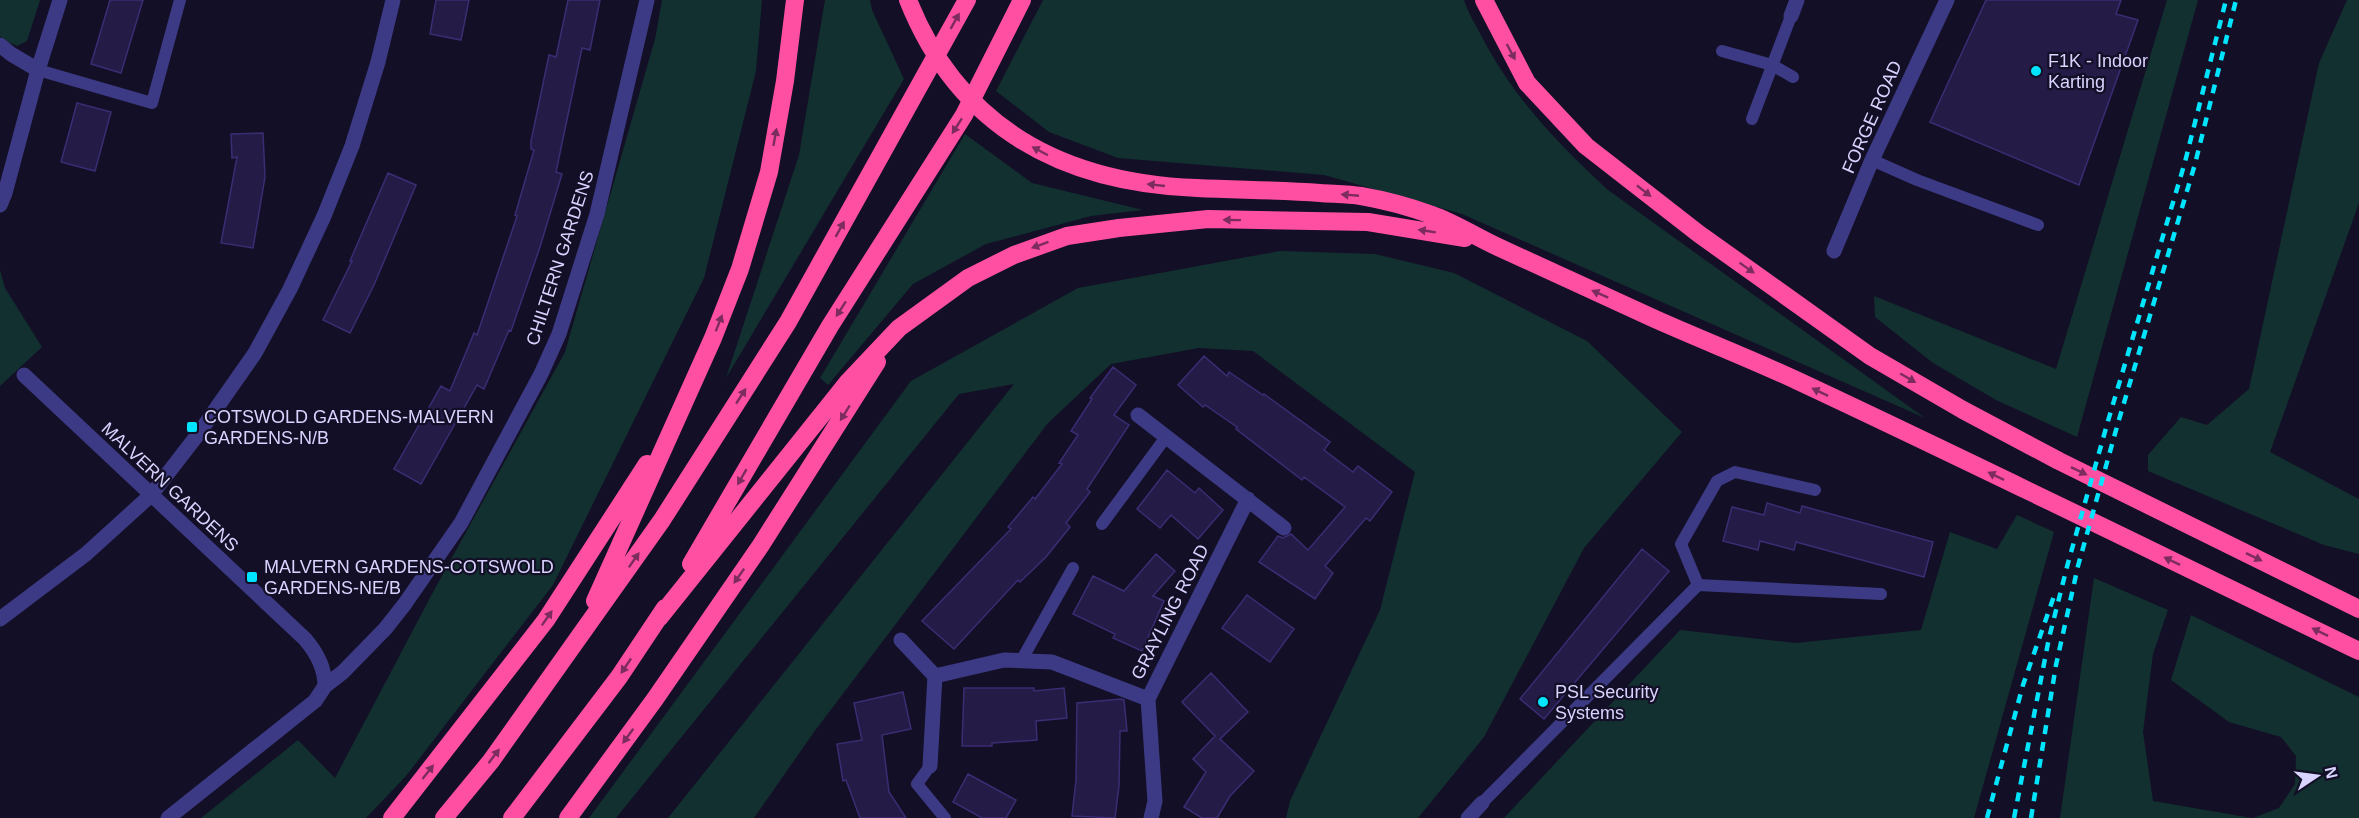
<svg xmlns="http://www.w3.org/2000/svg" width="2359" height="818" font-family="Arial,sans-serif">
	<rect width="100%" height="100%" fill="#130f26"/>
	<!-- green -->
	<path fill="#12302f" d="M 0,0 L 40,0 L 27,41 L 17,46 L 8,42 L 0,36 Z
		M 662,0 L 762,0 L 756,71 L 704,278 L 553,585 L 406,776 L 366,818 L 201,818 L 298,740 L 335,778 L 432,594 L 565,352 L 655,39 Z
		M 825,0 L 870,0 L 872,10 L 904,79 L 726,378 L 799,155 Z
		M 1043,0 L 1464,0 C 1468,13 1476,25 1482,37 C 1513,97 1558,144 1608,190 L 1925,418 L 1462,214 L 1324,175 L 1118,158 L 1049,132 L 996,91 Z
		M 2167,0 L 2198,0 L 2077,437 L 1996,400 L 1933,363 L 1875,317 L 1874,296 L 2056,369 Z
		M 2347,0 L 2359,0 L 2359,203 L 2270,452 L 2359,499 L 2359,554 L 2324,545 L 2148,471 L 2148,455 L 2181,417 L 2207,425 L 2249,389 L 2319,63 Z
		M 965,134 L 1032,183 L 1143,210 L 1091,216 L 986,244 L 913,284 L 828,385 L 820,378 Z
		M 1280,251 L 1375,254 L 1454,273 L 1587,341 L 1682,432 L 1584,548 L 1484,737 L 1418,818 L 1286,818 L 1290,801 L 1380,610 L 1415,472 L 1253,351 L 1199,348 L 1111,364 L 1048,423 L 814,732 L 754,818 L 668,818 L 1014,384 L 959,394 L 616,818 L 589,818 L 911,381 L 1078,288 Z
		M 0,270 L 5,288 L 42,347 L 0,386 Z
		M 2017,515 L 2054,532 L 1974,818 L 1504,818 L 1680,630 L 1796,643 L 1921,630 L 1950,532 L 1997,549 Z
		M 2094,578 L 2168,610 L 2153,654 L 2143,732 L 2153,801 L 2252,818 L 2060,818 Z
		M 2191,615 L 2359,697 L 2359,818 L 2253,818 L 2279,808 L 2295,784 L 2296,756 L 2281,737 L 2229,722 L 2171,680 Z"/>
	<!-- building -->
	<path fill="#241b47" stroke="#3b2d73" stroke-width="1.5" d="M 110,0 L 143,0 L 121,73 L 91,64 Z
		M 436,0 L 469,0 L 461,40 L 430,34 Z
		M 568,0 L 600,0 L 590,50 L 582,48 L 556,172 L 562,174 L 540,247 L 511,331 L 509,330 L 484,389 L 477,385 L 421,484 L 394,469 L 441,386 L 450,391 L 474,333 L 477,335 L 517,216 L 515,215 L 534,150 L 531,149 L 531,141 L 549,55 L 556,57 Z
		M 1986,0 L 2121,0 L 2116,14 L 2138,20 L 2079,185 L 1930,122 Z
		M 77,103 L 111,112 L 95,171 L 61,162 Z
		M 263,133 L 265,177 L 253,248 L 221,243 L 237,157 L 232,158 L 231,134 Z
		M 388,173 L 416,185 L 374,285 L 350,333 L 323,320 L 352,261 L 350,261 Z
		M 1204,356 L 1227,376 L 1229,372 L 1263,395 L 1264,394 L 1330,442 L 1324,450 L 1353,472 L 1358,466 L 1392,492 L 1370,521 L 1366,518 L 1325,566 L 1333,573 L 1315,599 L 1259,562 L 1278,536 L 1283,538 L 1291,534 L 1308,550 L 1345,507 L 1304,477 L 1302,480 L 1236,429 L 1237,427 L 1205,405 L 1203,407 L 1178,385 Z
		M 1113,367 L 1136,385 L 1114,415 L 1129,425 L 1087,489 L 1090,492 L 1066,523 L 1070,527 L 1046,557 L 1020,582 L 1018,580 L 954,649 L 922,621 L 1011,529 L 1008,527 L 1033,497 L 1035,499 L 1062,464 L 1059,463 L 1078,435 L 1071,431 L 1092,399 L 1090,398 Z
		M 1167,470 L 1195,493 L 1199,488 L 1223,510 L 1198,539 L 1171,515 L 1160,528 L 1137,509 Z
		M 1767,503 L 1800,513 L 1802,506 L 1933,542 L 1924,577 L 1796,542 L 1794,550 L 1760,541 L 1758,550 L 1723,541 L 1732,507 L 1764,515 Z
		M 1642,549 L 1669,571 L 1544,719 L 1520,699 Z
		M 1156,554 L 1175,571 L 1153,596 L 1164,601 L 1142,651 L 1113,638 L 1115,634 L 1073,614 L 1093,576 L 1124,591 Z
		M 1247,595 L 1294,629 L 1270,662 L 1222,628 Z
		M 1211,673 L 1248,712 L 1220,739 L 1254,771 L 1230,796 L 1217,818 L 1202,818 L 1184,807 L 1206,772 L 1193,759 L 1215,736 L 1182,702 Z
		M 964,688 L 1034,688 L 1034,691 L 1064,688 L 1067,718 L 1036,721 L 1037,740 L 992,743 L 992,746 L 962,746 Z
		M 903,692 L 911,729 L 882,735 L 889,792 L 906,818 L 860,818 L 846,780 L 843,781 L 837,744 L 862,740 L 854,703 Z
		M 1121,699 L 1124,700 L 1127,731 L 1120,731 L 1119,786 L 1115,818 L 1072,816 L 1076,780 L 1077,703 Z
		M 968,774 L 1016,800 L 1006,818 L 982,818 L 953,802 Z"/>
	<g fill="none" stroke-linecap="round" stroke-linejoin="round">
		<!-- lane -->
		<path stroke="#3d3a85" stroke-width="12" d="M 1722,51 L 1772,65 L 1793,77
			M 38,70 L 152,103 L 180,0
			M 1752,119 L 1791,16
			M 1872,160 L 1917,180 L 2038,225
			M 1102,524 L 1166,437
			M 1698,585 L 1681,544 L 1717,481 L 1735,472 L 1815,490
			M 1021,661 L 1073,568
			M 930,766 L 917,784 L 945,818
			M 1482,803 L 1698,585 L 1881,594"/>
		<!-- street -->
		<path stroke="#3d3a85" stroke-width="15" d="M 1791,16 L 1797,0
			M 0,45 L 11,54 L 38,70
			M 0,205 L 5,193 L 38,70 L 60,0
			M 1834,251 L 1872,160 L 1947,0
			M 24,375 L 305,639 C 317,653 325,668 325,686
			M 1138,415 L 1284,528
			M 0,619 L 86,554 L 151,495 L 199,433 L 255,353 L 290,289 L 324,216 L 352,146 L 378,62 L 393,0
			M 901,640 L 935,676
			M 930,766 L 935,676 L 1004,660 L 1052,662 L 1148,699
			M 168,818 L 315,701 L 325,686 L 343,672 L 385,629 L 404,605 L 461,523 L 541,374 L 559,334 L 597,214 L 647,0
			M 1151,818 L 1155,801 L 1148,699 L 1248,499
			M 1468,818 L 1482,803"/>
		<!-- highway -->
		<path stroke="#ff4fa3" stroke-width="18" d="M 908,0 C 959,128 1063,183 1197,188 C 1238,190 1279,190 1320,193 C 1333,194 1348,194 1361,196 C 1384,200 1410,207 1432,215 C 1455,223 1476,237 1498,247 C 1551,271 1603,295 1655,319 C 1702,340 1751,359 1798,381 C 1986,469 2172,561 2359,651
			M 1484,0 L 1527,83 L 1586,146 L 1699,234 L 1870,356 L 1963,410 L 2059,461 L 2359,609
			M 691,564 L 830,326 L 964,115 L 1022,0
			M 595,601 L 713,338 L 740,269 L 769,172 L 785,81 L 795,0
			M 659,618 L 848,382 L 899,328 L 968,278 L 1014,255 L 1067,236 L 1119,228 L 1208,219 L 1368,222 L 1465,238
			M 392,818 L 546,620 L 647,464
			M 444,818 L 491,761 L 662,520 L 788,322 L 967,0
			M 512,818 L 619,677 L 665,608
			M 568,818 L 655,699 L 761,545 L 877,362"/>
		<!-- rail -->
		<path stroke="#00e5ff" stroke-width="4.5" stroke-dasharray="9 8" stroke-linecap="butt" d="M 1987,818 L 2023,685 L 2054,596
			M 2014,818 L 2049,638 L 2068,563 L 2108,421 L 2185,162 L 2226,0
			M 2031,818 L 2056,665 L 2078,566 L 2118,423 L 2195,164 L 2236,0"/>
	</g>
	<!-- one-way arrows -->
	<defs><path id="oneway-solid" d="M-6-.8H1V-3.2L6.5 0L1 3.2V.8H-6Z" transform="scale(1.5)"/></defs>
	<g fill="#7d2c5e">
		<use href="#oneway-solid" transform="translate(955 21) rotate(-61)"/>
		<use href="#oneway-solid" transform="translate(1511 52) rotate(62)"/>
		<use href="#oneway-solid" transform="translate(957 126) rotate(123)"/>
		<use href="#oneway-solid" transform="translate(775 137) rotate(-80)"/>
		<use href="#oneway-solid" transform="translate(1040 151) rotate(-152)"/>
		<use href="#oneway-solid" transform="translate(1156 185) rotate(-174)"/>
		<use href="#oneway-solid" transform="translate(1644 191) rotate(38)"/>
		<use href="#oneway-solid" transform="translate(1350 195) rotate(-175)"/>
		<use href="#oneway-solid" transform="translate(1232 220) rotate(-179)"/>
		<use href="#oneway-solid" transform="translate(840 229) rotate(-61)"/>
		<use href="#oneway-solid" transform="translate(1427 231) rotate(-171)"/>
		<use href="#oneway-solid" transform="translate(1040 245) rotate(160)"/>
		<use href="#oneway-solid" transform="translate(1747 268) rotate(35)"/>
		<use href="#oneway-solid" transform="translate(1600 294) rotate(-156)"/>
		<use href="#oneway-solid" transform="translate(841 309) rotate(123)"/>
		<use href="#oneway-solid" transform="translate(719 323) rotate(-69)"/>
		<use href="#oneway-solid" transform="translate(1908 378) rotate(30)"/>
		<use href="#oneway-solid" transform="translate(1820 392) rotate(-154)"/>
		<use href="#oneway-solid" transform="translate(741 396) rotate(-57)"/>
		<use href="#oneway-solid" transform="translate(845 413) rotate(122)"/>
		<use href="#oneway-solid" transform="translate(2079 471) rotate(26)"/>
		<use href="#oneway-solid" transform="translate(1996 476) rotate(-154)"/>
		<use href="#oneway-solid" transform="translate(742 477) rotate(120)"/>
		<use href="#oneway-solid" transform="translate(2254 557) rotate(26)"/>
		<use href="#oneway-solid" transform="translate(634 560) rotate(-55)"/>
		<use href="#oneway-solid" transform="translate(2172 561) rotate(-154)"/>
		<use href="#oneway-solid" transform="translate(739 576) rotate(125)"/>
		<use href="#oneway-solid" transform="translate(547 618) rotate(-55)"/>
		<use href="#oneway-solid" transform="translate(2320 632) rotate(-154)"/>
		<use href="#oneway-solid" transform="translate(626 666) rotate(124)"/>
		<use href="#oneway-solid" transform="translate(628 736) rotate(126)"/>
		<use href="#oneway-solid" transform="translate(494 756) rotate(-53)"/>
		<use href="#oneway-solid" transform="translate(428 772) rotate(-52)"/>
	</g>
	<!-- markers -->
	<g fill="#00e5ff" stroke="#130f26" stroke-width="2">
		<circle cx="2036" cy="71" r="6"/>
		<rect x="186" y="421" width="12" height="12" rx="3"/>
		<rect x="246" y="571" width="12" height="12" rx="3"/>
		<circle cx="1543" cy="702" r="6"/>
	</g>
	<g text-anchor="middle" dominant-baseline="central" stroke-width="4.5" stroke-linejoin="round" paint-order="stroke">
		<!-- poi labels -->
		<g font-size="18" fill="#d9d4ff" stroke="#130f26" text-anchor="start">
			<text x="2048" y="61">F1K - Indoor<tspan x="2048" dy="21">Karting</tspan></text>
			<text x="204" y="417">COTSWOLD GARDENS-MALVERN<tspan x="204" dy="21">GARDENS-N/B</tspan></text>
			<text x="264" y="567">MALVERN GARDENS-COTSWOLD<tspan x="264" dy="21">GARDENS-NE/B</tspan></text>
			<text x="1555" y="692">PSL Security<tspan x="1555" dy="21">Systems</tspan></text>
		</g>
		<!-- street labels -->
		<g font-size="18" fill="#d9d4ff" stroke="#130f26">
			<text transform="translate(1872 117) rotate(-66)">FORGE ROAD</text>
			<text transform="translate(560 258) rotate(-72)">CHILTERN GARDENS</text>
			<text transform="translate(170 487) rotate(43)">MALVERN GARDENS</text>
			<text transform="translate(1170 612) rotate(-63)">GRAYLING ROAD</text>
		</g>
	</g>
	<!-- north arrow -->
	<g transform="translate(2317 776) rotate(77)" stroke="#130f26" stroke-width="4.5" paint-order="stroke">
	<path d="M0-4.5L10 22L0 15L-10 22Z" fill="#d9d4ff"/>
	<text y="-9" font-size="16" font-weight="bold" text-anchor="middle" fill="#d9d4ff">N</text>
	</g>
</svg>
